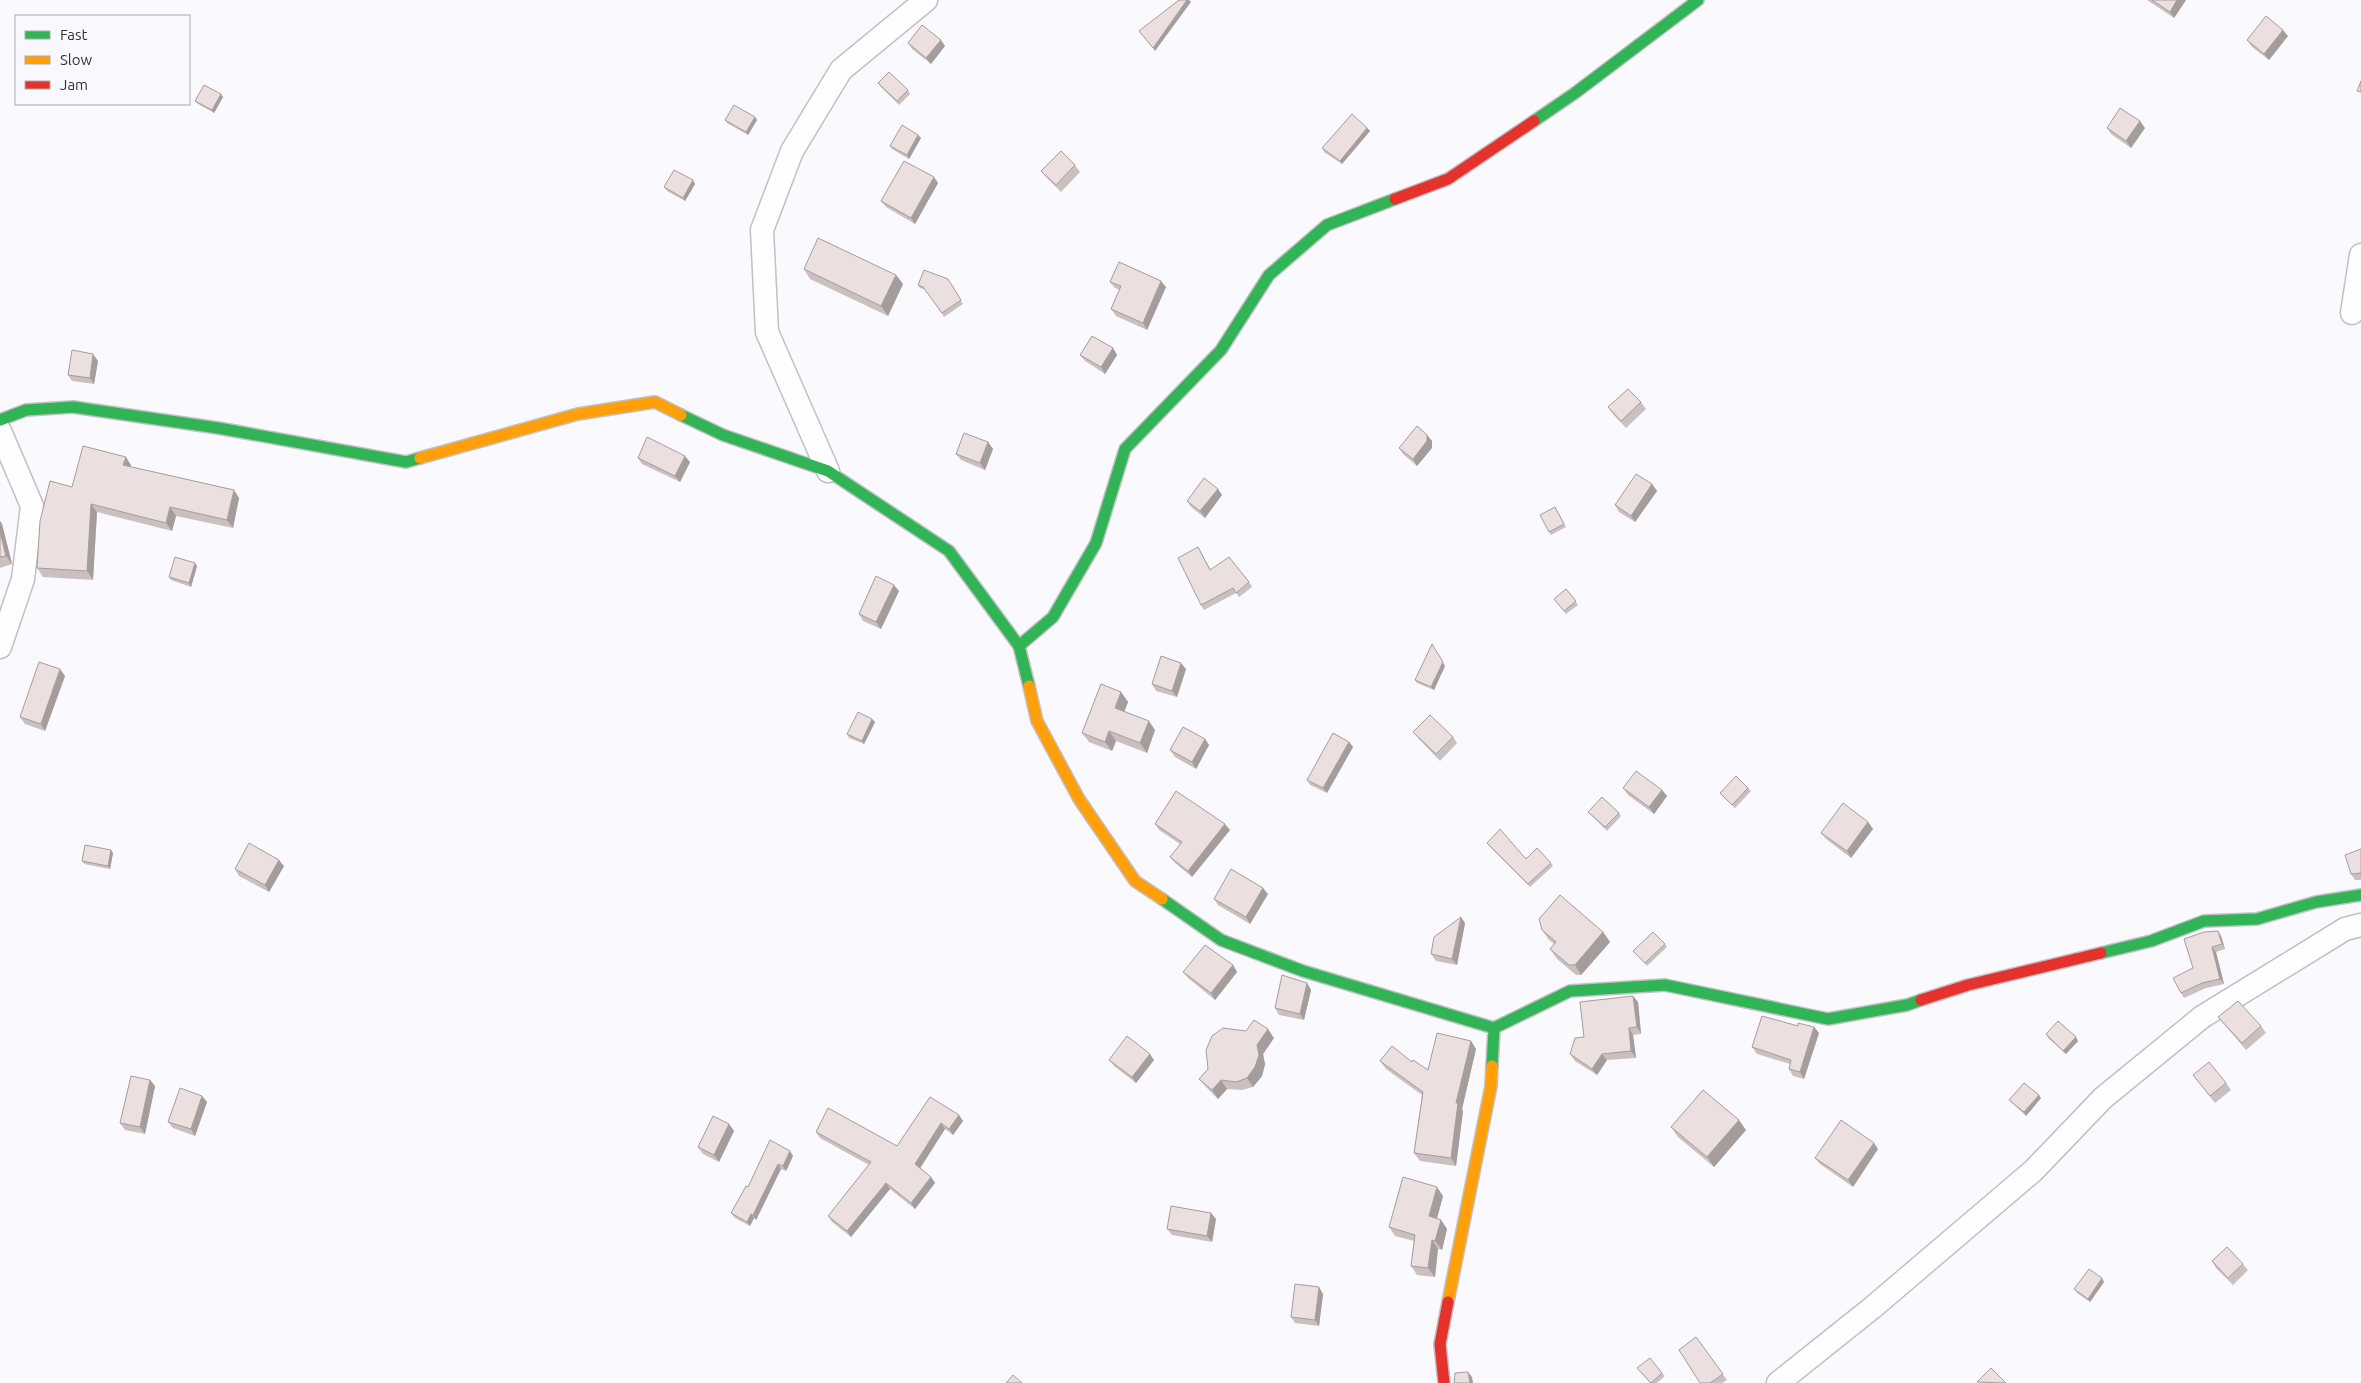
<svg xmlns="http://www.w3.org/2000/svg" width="2361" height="1383" font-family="Ubuntu,sans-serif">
	<rect width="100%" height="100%" fill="#faf9fe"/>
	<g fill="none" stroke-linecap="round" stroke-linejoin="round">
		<defs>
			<path id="street" d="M 2352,313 L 2361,255
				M 0,431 L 32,506 L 23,579 L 0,647
				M 828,471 L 767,332 L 762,230 L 792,151 L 841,70 L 926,0
				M 1778,1383 L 1872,1308 L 2033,1171 L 2103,1098 L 2202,1017 L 2345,929 L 2361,925"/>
			<path id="fast" d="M 1534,121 L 1575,93 L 1698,0
				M 681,415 L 723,435 L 828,471 L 949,551 L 1019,646 L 1029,686
				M 0,420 L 26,410 L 73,407 L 218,428 L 406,462 L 420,458
				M 1019,646 L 1053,617 L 1096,543 L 1125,449 L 1221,350 L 1269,275 L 1327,225 L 1395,199
				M 1162,899 L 1221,940 L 1303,971 L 1494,1028 L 1492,1066
				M 2101,953 L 2151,941 L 2204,921 L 2257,919 L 2316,902 L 2361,895
				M 1494,1028 L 1570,991 L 1665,985 L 1828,1019 L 1907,1005 L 1921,1000"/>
			<path id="slow" d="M 420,458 L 578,414 L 655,402 L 681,415
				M 1029,686 L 1037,721 L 1079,799 L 1135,881 L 1162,899
				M 1448,1302 L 1491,1086 L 1492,1066"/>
			<path id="jam" d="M 1395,199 L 1448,179 L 1534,121
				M 1921,1000 L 1968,985 L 2101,953
				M 1444,1383 L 1440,1344 L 1448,1302"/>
		</defs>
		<!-- street casing -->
		<use href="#street" stroke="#c1c0c4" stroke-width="25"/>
		<!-- fast casing -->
		<use href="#fast" stroke="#c1c0c4" stroke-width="14"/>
		<!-- slow casing -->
		<use href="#slow" stroke="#c1c0c4" stroke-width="14"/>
		<!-- jam casing -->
		<use href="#jam" stroke="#c1c0c4" stroke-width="14"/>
		<!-- street -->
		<use href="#street" stroke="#fefeff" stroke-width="22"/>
		<!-- fast -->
		<use href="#fast" stroke="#30b455" stroke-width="11"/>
		<!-- slow -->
		<use href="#slow" stroke="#ff9f0a" stroke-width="11"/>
		<!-- jam -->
		<use href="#jam" stroke="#e5322d" stroke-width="11"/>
	</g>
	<!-- wall -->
	<path fill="#cbc0c0" d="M 2147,0 L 2186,0 L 2174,18 Z
		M 2288,36 L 2269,60 L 2252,47 L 2247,40 Z
		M 908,43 L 945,46 L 931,64 L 912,49 Z
		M 878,83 L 908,90 L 910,94 L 899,105 L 880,86 Z
		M 223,97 L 214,113 L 198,104 L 195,101 Z
		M 755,117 L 757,120 L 748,135 L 727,123 L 725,120 Z
		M 1367,128 L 1370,131 L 1342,164 L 1324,152 L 1322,148 Z
		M 2107,128 L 2145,128 L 2131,148 L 2111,134 Z
		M 918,135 L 921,138 L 909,159 L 892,149 L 890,146 Z
		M 1075,165 L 1080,172 L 1061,192 L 1046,177 L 1041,171 Z
		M 938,183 L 915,224 L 886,207 L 881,201 Z
		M 695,184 L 685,201 L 667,191 L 664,187 Z
		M 804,269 L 896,275 L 903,284 L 888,316 L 810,279 Z
		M 948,279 L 963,304 L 944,317 L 926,290 L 920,288 L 918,285 Z
		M 1110,282 L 1166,287 L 1147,330 L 1116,316 L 1111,309 L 1120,290 L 1115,288 Z
		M 1113,348 L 1117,355 L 1105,374 L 1085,361 L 1080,355 Z
		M 98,361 L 94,384 L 72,381 L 68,375 Z
		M 1641,402 L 1646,409 L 1626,428 L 1613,414 L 1608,407 Z
		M 1427,435 L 1432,441 L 1432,448 L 1417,466 L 1403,454 L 1399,448 Z
		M 988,442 L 993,449 L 985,470 L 961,460 L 956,454 Z
		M 638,458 L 690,462 L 680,482 L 642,464 Z
		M 131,465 L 131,467 L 239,498 L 233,528 L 176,516 L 172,531 L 97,512 L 93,580 L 43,577 L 37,568 L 72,487 Z
		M 1652,484 L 1657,491 L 1635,522 L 1619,512 L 1615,505 Z
		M 1218,489 L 1222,495 L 1205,518 L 1191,507 L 1187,501 Z
		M 1555,507 L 1566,527 L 1551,535 L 1549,532 Z
		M 0,521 L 2,524 L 12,564 L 0,568 Z
		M 1198,547 L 1211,570 L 1249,582 L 1252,587 L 1239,597 L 1236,593 L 1204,610 L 1201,605 Z
		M 197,566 L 191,587 L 171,580 L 169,577 Z
		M 1566,589 L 1578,605 L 1566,614 L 1554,599 Z
		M 899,591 L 881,629 L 863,621 L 859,614 Z
		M 1445,666 L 1434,690 L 1417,683 L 1415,680 Z
		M 1186,669 L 1177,697 L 1156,691 L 1152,684 Z
		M 65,676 L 45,731 L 25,724 L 20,717 Z
		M 1121,692 L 1128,702 L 1124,711 L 1155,730 L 1147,753 L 1116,741 L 1112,751 L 1089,742 L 1082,733 Z
		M 872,719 L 875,722 L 864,744 L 849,738 L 847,734 Z
		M 1413,732 L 1453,737 L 1457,743 L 1440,761 L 1418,738 Z
		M 1205,739 L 1209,745 L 1196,769 L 1175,757 L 1170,750 Z
		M 1349,742 L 1353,747 L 1327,793 L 1310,785 L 1307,780 Z
		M 1623,788 L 1662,790 L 1667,796 L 1654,814 L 1628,795 Z
		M 1748,788 L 1751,791 L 1735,808 L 1722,796 L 1720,793 Z
		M 1588,812 L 1619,813 L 1621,816 L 1607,831 Z
		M 1868,822 L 1873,829 L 1851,858 L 1826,839 L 1821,833 Z
		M 1155,824 L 1230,830 L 1192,877 L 1175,863 L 1170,857 L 1180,844 L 1159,830 Z
		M 1487,843 L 1526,859 L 1551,863 L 1553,866 L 1530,887 L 1489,846 Z
		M 2361,849 L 2361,880 L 2355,880 L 2351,874 Z
		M 113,853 L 110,869 L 84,864 L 82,861 Z
		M 284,866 L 269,892 L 239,876 L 235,869 Z
		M 1268,894 L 1250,924 L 1218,905 L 1214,899 Z
		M 1465,923 L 1457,965 L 1436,961 L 1431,954 Z
		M 1542,930 L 1603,932 L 1610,942 L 1581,975 L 1576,975 L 1557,959 L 1550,949 L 1554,944 L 1549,940 Z
		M 2218,931 L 2221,936 L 2225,949 L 2216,952 L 2224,984 L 2206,988 L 2184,998 L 2181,993 L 2193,968 Z
		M 1665,944 L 1667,947 L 1647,966 L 1633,951 Z
		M 1233,965 L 1237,972 L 1215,1000 L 1188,978 L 1183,972 Z
		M 1307,983 L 1311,990 L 1304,1020 L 1279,1015 L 1275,1008 Z
		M 1633,996 L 1638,1002 L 1641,1034 L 1633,1035 L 1636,1058 L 1607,1060 L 1597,1075 L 1575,1061 L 1570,1054 L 1584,1037 Z
		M 2218,1017 L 2261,1026 L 2266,1033 L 2246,1050 L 2223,1023 Z
		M 1798,1026 L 1814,1027 L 1819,1033 L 1804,1079 L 1793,1076 L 1789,1069 L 1790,1064 L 1757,1054 L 1752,1047 Z
		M 2046,1034 L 2078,1041 L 2066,1054 L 2048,1038 Z
		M 1274,1038 L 1263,1054 L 1265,1064 L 1262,1076 L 1253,1087 L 1242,1090 L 1227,1089 L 1218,1099 L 1206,1087 L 1199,1079 L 1208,1069 Z
		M 1471,1041 L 1476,1049 L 1462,1109 L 1463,1111 L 1456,1166 L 1420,1161 L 1414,1153 L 1422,1095 L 1386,1069 L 1380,1061 L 1428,1070 Z
		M 1109,1060 L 1154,1060 L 1136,1083 L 1114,1066 Z
		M 2193,1075 L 2226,1083 L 2231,1090 L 2215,1103 Z
		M 150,1080 L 155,1086 L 145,1134 L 125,1130 L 120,1123 Z
		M 202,1096 L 207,1102 L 195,1136 L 173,1128 L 168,1122 Z
		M 2041,1098 L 2026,1116 L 2012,1103 L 2009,1100 Z
		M 959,1115 L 963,1121 L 953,1135 L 945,1129 L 920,1168 L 931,1177 L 935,1183 L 915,1209 L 890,1189 L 851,1237 L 832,1222 L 828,1216 L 869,1165 L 820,1138 L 816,1132 L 897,1146 Z
		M 729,1124 L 734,1131 L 719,1162 L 703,1154 L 698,1147 Z
		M 1671,1127 L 1746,1130 L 1714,1167 L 1678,1137 Z
		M 1878,1149 L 1853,1187 L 1820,1164 L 1815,1158 Z
		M 790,1151 L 793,1156 L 786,1171 L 781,1169 L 756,1220 L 754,1218 L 750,1226 L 735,1218 L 731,1213 Z
		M 1443,1196 L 1437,1219 L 1441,1220 L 1447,1229 L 1442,1250 L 1438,1249 L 1435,1277 L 1417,1275 L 1411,1266 L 1414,1241 L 1395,1236 L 1389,1227 Z
		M 1211,1213 L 1216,1219 L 1212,1242 L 1172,1235 L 1167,1229 Z
		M 2212,1261 L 2243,1264 L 2248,1270 L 2233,1285 L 2216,1268 Z
		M 2104,1282 L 2090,1302 L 2077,1293 L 2074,1289 Z
		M 1323,1294 L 1319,1326 L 1295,1323 L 1291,1317 Z
		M 1696,1337 L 1727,1380 L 1722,1383 L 1700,1383 Z
		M 1637,1368 L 1662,1373 L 1665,1376 L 1657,1383 L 1650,1383 Z"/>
	<!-- shaded-wall -->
	<path fill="#a59c9c" d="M 1187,0 L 1189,0 L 1191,2 L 1155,51 L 1153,48 Z
		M 2177,0 L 2186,0 L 2174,18 L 2170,12 Z
		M 2283,30 L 2288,36 L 2269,60 L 2264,54 Z
		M 941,40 L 945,46 L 931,64 L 926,58 Z
		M 221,94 L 223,97 L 214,113 L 212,110 Z
		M 755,117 L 757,120 L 748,135 L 746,132 Z
		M 2140,121 L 2145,128 L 2131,148 L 2126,141 Z
		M 1367,128 L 1370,131 L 1342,164 L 1340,161 Z
		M 918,135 L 921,138 L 909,159 L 907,155 Z
		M 934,177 L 938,183 L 915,224 L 911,218 Z
		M 693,180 L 695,184 L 685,201 L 683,198 Z
		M 896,275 L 903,284 L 888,316 L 881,306 Z
		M 1161,281 L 1166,287 L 1147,330 L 1143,323 Z
		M 1113,348 L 1117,355 L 1105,374 L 1101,367 Z
		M 93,354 L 98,361 L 94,384 L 90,378 Z
		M 1427,435 L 1432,441 L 1432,448 L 1417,466 L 1413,459 Z
		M 988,442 L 993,449 L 985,470 L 980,463 Z
		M 685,456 L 690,462 L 680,482 L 675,476 Z
		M 126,457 L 131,465 L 129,473 L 123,465 Z
		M 1652,484 L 1657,491 L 1635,522 L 1631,516 Z
		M 1218,489 L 1222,495 L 1205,518 L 1200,511 Z
		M 234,490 L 239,498 L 233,528 L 227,520 Z
		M 91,504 L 97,512 L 93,580 L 87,571 Z
		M 170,507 L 176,516 L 172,531 L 166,523 Z
		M 0,521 L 2,524 L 12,564 L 6,556 L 0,532 Z
		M 195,563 L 197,566 L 191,587 L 189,583 Z
		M 894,585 L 899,591 L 881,629 L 876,622 Z
		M 1432,644 L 1445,666 L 1434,690 L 1431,687 Z
		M 1181,663 L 1186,669 L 1177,697 L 1172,691 Z
		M 60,669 L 65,676 L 45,731 L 41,724 Z
		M 1121,692 L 1128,702 L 1122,718 L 1115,708 Z
		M 872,719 L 875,722 L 864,744 L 862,741 Z
		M 1149,721 L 1155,730 L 1147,753 L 1140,743 Z
		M 1109,731 L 1116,741 L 1112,751 L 1105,742 Z
		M 1205,739 L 1209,745 L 1196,769 L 1192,762 Z
		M 1349,742 L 1353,747 L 1327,793 L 1323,788 Z
		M 1662,790 L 1667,796 L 1654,814 L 1649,807 Z
		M 1868,822 L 1873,829 L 1851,858 L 1847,851 Z
		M 1225,824 L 1230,830 L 1192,877 L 1188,871 Z
		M 111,850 L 113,853 L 110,869 L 108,866 Z
		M 279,860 L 284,866 L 269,892 L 265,885 Z
		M 1263,888 L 1268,894 L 1250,924 L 1246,917 Z
		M 1461,917 L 1465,923 L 1457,965 L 1452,959 Z
		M 2218,931 L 2221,936 L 2225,949 L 2222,944 Z
		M 1603,932 L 1610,942 L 1581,975 L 1575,965 Z
		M 2212,947 L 2216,952 L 2224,984 L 2220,979 Z
		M 1233,965 L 1237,972 L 1215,1000 L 1211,993 Z
		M 1307,983 L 1311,990 L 1304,1020 L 1300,1014 Z
		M 1633,996 L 1638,1002 L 1641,1034 L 1637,1027 Z
		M 1814,1027 L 1819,1033 L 1804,1079 L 1800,1072 Z
		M 1629,1028 L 1633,1035 L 1636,1058 L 1631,1051 Z
		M 1268,1029 L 1274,1038 L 1263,1054 L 1265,1064 L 1262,1076 L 1253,1087 L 1247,1078 L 1257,1045 Z
		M 2076,1037 L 2078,1041 L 2066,1054 L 2063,1051 Z
		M 1471,1041 L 1476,1049 L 1462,1109 L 1463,1111 L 1456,1166 L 1451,1158 L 1456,1103 Z
		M 1150,1054 L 1154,1060 L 1136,1083 L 1132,1077 Z
		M 1602,1054 L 1607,1060 L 1597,1075 L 1592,1069 Z
		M 150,1080 L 155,1086 L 145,1134 L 140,1127 Z
		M 1221,1080 L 1227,1089 L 1218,1099 L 1212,1090 Z
		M 2039,1095 L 2041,1098 L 2026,1116 L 2024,1112 Z
		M 202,1096 L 207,1102 L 195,1136 L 191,1129 Z
		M 959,1115 L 963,1121 L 953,1135 L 949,1129 Z
		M 1739,1120 L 1746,1130 L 1714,1167 L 1707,1157 Z
		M 941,1123 L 945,1129 L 919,1170 L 915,1164 Z
		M 729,1124 L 734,1131 L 719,1162 L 714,1155 Z
		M 1874,1143 L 1878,1149 L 1853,1187 L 1848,1180 Z
		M 790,1151 L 793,1156 L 786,1171 L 783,1166 Z
		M 778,1164 L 781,1169 L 756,1220 L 753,1215 Z
		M 931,1177 L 935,1183 L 915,1209 L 911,1203 Z
		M 886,1183 L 890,1189 L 851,1237 L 847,1231 Z
		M 1437,1187 L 1443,1196 L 1435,1225 L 1429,1216 Z
		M 1211,1213 L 1216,1219 L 1212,1242 L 1207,1236 Z
		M 751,1214 L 754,1218 L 750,1226 L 747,1222 Z
		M 1441,1220 L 1447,1229 L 1442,1250 L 1435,1241 Z
		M 1432,1240 L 1438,1249 L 1435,1277 L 1428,1268 Z
		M 2102,1278 L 2104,1282 L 2090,1302 L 2088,1299 Z
		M 1319,1287 L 1323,1294 L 1319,1326 L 1315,1320 Z
		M 1468,1372 L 1472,1377 L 1473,1383 L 1470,1383 Z"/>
	<!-- building -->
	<path fill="#ecdfdf" stroke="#a59c9c" d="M 1179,0 L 1187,0 L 1153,48 L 1139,31 Z
		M 2152,0 L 2177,0 L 2170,12 Z
		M 2266,16 L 2283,30 L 2264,54 L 2247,40 Z
		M 922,25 L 941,40 L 926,58 L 908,43 Z
		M 889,72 L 908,90 L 897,101 L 878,83 Z
		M 2361,81 L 2361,92 L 2357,91 Z
		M 204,85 L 221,94 L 212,110 L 195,101 Z
		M 734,105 L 755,117 L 746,132 L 725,120 Z
		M 2120,108 L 2140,121 L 2126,141 L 2107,128 Z
		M 1352,114 L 1367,128 L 1340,161 L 1322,148 Z
		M 902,125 L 918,135 L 907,155 L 890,146 Z
		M 1061,151 L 1075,165 L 1056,185 L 1041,171 Z
		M 904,161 L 934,177 L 911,218 L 881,201 Z
		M 674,170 L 693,180 L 683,198 L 664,187 Z
		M 818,238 L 896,275 L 881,306 L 804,269 Z
		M 1119,262 L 1161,281 L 1143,323 L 1111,309 L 1121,286 L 1110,282 Z
		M 924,270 L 948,279 L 961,300 L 942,313 L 923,287 L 918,285 Z
		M 1092,336 L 1113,348 L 1101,367 L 1080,355 Z
		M 72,350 L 93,354 L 90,378 L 68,375 Z
		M 1628,389 L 1641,402 L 1621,421 L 1608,407 Z
		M 1417,426 L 1427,435 L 1427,441 L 1413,459 L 1399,448 Z
		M 964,433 L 988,442 L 980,463 L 956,454 Z
		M 647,437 L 685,456 L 675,476 L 638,458 Z
		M 83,446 L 126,457 L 123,465 L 234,490 L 227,520 L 170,507 L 166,523 L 91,504 L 87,571 L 37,568 L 40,521 L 50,481 L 72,487 Z
		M 1636,474 L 1652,484 L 1631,516 L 1615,505 Z
		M 1204,478 L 1218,489 L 1200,511 L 1187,501 Z
		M 1555,507 L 1564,524 L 1549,532 L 1540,515 Z
		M 0,532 L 6,556 L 0,557 Z
		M 1198,547 L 1210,570 L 1229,557 L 1249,582 L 1236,593 L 1233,588 L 1201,605 L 1178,558 Z
		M 175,557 L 195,563 L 189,583 L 169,577 Z
		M 876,576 L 894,585 L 876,622 L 859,614 Z
		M 1566,589 L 1576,601 L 1564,611 L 1554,599 Z
		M 1432,644 L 1443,662 L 1431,687 L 1415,680 Z
		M 1161,656 L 1181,663 L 1172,691 L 1152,684 Z
		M 39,662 L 60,669 L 41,724 L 20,717 Z
		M 1101,684 L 1121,692 L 1115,708 L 1149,721 L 1140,743 L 1109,731 L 1105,742 L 1082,733 Z
		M 858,712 L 872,719 L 862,741 L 847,734 Z
		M 1430,715 L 1453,737 L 1436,754 L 1413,732 Z
		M 1183,727 L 1205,739 L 1192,762 L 1170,750 Z
		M 1333,733 L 1349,742 L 1323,788 L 1307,780 Z
		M 1636,771 L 1662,790 L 1649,807 L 1623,788 Z
		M 1736,776 L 1748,788 L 1732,805 L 1720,793 Z
		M 1176,791 L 1225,824 L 1188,871 L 1170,857 L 1182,842 L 1155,824 Z
		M 1602,797 L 1619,813 L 1605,827 L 1588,812 Z
		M 1843,803 L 1868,822 L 1847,851 L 1821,833 Z
		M 1500,829 L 1526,859 L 1537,848 L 1551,863 L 1528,884 L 1487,843 Z
		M 249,843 L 279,860 L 265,885 L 235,869 Z
		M 85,845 L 111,850 L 108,866 L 82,861 Z
		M 2361,849 L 2361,873 L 2351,874 L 2345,855 Z
		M 1231,869 L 1263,888 L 1246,917 L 1214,899 Z
		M 1560,895 L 1603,932 L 1575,965 L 1569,965 L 1550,949 L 1556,942 L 1542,930 L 1539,919 Z
		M 1461,917 L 1452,959 L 1431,954 L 1434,937 Z
		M 2218,931 L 2222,944 L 2212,947 L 2220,979 L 2202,983 L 2181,993 L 2173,978 L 2193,968 L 2184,939 L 2204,932 Z
		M 1653,932 L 1665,944 L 1645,963 L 1633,951 Z
		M 1205,945 L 1233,965 L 1211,993 L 1183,972 Z
		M 1282,975 L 1307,983 L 1300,1014 L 1275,1008 Z
		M 1633,996 L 1637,1027 L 1629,1028 L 1631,1051 L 1602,1054 L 1592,1069 L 1570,1054 L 1575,1038 L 1584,1037 L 1580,1002 Z
		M 2238,1001 L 2261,1026 L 2242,1043 L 2218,1017 Z
		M 1762,1016 L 1798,1026 L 1798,1023 L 1814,1027 L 1800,1072 L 1789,1069 L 1791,1060 L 1752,1047 Z
		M 1254,1020 L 1268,1029 L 1257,1045 L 1259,1055 L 1255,1067 L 1247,1078 L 1236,1082 L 1221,1080 L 1212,1090 L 1199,1079 L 1208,1069 L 1206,1050 L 1212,1036 L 1223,1028 L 1246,1031 Z
		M 2058,1021 L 2076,1037 L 2063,1051 L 2046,1034 Z
		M 1437,1033 L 1471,1041 L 1456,1103 L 1458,1103 L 1451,1158 L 1414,1153 L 1423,1092 L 1380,1061 L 1392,1046 L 1412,1062 L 1413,1060 L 1428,1070 Z
		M 1127,1036 L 1150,1054 L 1132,1077 L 1109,1060 Z
		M 2209,1062 L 2226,1083 L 2210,1096 L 2193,1075 Z
		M 131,1076 L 150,1080 L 140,1127 L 120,1123 Z
		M 2024,1083 L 2039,1095 L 2024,1112 L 2009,1100 Z
		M 180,1088 L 202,1096 L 191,1129 L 168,1122 Z
		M 1703,1090 L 1739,1120 L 1707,1157 L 1671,1127 Z
		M 930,1097 L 959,1115 L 949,1129 L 941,1123 L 915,1164 L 931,1177 L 911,1203 L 886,1183 L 847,1231 L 828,1216 L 871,1162 L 816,1132 L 828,1108 L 897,1146 Z
		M 713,1116 L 729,1124 L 714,1155 L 698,1147 Z
		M 1841,1120 L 1874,1143 L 1848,1180 L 1815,1158 Z
		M 770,1140 L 790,1151 L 783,1166 L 778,1164 L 753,1215 L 751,1214 L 747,1222 L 731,1213 L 746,1186 L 748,1187 Z
		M 1403,1177 L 1437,1187 L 1429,1216 L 1441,1220 L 1435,1241 L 1432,1240 L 1428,1268 L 1411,1266 L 1415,1235 L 1389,1227 Z
		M 1171,1206 L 1211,1213 L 1207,1236 L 1167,1229 Z
		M 2227,1247 L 2243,1264 L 2228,1278 L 2212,1261 Z
		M 2089,1269 L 2102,1278 L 2088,1299 L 2074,1289 Z
		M 1295,1284 L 1319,1287 L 1315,1320 L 1291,1317 Z
		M 1696,1337 L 1723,1374 L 1710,1383 L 1700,1383 L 1679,1350 Z
		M 1650,1358 L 1662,1373 L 1651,1383 L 1637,1368 Z
		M 1991,1368 L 2006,1383 L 1977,1382 Z
		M 1468,1372 L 1470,1383 L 1454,1383 L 1455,1373 Z
		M 1013,1375 L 1022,1383 L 1006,1383 Z"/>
	<!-- legend -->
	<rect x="15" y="15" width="175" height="90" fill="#f9f8ff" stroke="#aaa9af"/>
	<rect x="25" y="31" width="25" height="8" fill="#30b455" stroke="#aaa9af"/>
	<text x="60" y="40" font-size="15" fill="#333337">Fast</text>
	<rect x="25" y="56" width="25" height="8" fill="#ff9f0a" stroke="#aaa9af"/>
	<text x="60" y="65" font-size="15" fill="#333337">Slow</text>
	<rect x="25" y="81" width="25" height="8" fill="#e5322d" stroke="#aaa9af"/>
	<text x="60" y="90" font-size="15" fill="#333337">Jam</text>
</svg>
